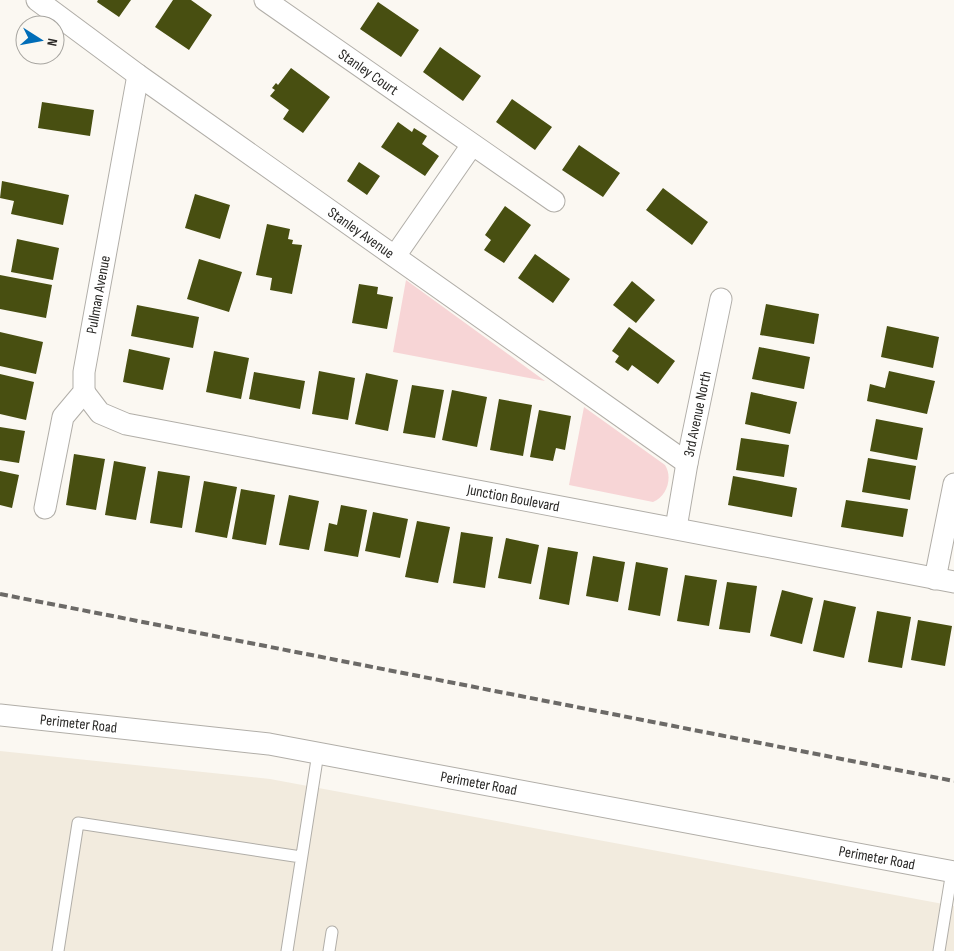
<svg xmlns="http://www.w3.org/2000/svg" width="954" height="951" font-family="'Sofia Sans Condensed',sans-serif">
	<rect width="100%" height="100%" fill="#fbf8f2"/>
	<!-- built -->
	<path fill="#f2ebde" d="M 0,751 L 270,779 L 954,906 L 954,951 L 0,951 Z"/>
	<!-- green -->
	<path fill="#f7d5d6" d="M 406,280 L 545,381 L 393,352 Z
		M 584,407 L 665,465 C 673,477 667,497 653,502 L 569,485 Z"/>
	<!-- building -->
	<path fill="#484f11" d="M 98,0 L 131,0 L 119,17 L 97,2 Z
		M 173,0 L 191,0 L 212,15 L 189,50 L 155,27 Z
		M 378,2 L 419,30 L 401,57 L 360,29 Z
		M 440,47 L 481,76 L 463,101 L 423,72 Z
		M 291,68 L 330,97 L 303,133 L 283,119 L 289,110 L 270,96 L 275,90 L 272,88 L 276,83 L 278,85 Z
		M 512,99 L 552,127 L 535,150 L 496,122 Z
		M 42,102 L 94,110 L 90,136 L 38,128 Z
		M 398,122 L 412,132 L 414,128 L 427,136 L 422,144 L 439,156 L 425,176 L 381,147 Z
		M 579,145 L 620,173 L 603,197 L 562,170 Z
		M 359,162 L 380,176 L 367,195 L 347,181 Z
		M 2,181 L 69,195 L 63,225 L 11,214 L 14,201 L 0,198 Z
		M 663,188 L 708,222 L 692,245 L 646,210 Z
		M 195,194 L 230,205 L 220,239 L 185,228 Z
		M 505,206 L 531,225 L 504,263 L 484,250 L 491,240 L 485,235 Z
		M 267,224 L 290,229 L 288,239 L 293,240 L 292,244 L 302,245 L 292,294 L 270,290 L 272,278 L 256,275 Z
		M 17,239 L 59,248 L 53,280 L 11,272 Z
		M 535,254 L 570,279 L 553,303 L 518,278 Z
		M 199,259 L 242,272 L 229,312 L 187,299 Z
		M 0,275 L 52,285 L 46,318 L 0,309 Z
		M 632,281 L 655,300 L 636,323 L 613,305 Z
		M 359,284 L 378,287 L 377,294 L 393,297 L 387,329 L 352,323 Z
		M 766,304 L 819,314 L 814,344 L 760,335 Z
		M 137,305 L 199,317 L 193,348 L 131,336 Z
		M 887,326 L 939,337 L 933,368 L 881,357 Z
		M 629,327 L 675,361 L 658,384 L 632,365 L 628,371 L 615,362 L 619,356 L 612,351 Z
		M 0,332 L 43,342 L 36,374 L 0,366 Z
		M 759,347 L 810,357 L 804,389 L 752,379 Z
		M 129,349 L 170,358 L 163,390 L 123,382 Z
		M 214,351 L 249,358 L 241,399 L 206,392 Z
		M 319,371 L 355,378 L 348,420 L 312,414 Z
		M 889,371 L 935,381 L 927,414 L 867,401 L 870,384 L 885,388 Z
		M 254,372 L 305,381 L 300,409 L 249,399 Z
		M 366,373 L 398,380 L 388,431 L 355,424 Z
		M 0,374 L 34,382 L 26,420 L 0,414 Z
		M 412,385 L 444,390 L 435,438 L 403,433 Z
		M 452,390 L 487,397 L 477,447 L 442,440 Z
		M 751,392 L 797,402 L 790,434 L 745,424 Z
		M 499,399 L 532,405 L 523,456 L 490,450 Z
		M 539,410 L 571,416 L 565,450 L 556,448 L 553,461 L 530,457 Z
		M 876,419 L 923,428 L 917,460 L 870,451 Z
		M 0,427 L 25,431 L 19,463 L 0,460 Z
		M 741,438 L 789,445 L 784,477 L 736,470 Z
		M 74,454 L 105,459 L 96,510 L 66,505 Z
		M 868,458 L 916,466 L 910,500 L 862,492 Z
		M 114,461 L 146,467 L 136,520 L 105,515 Z
		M 0,471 L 19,475 L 12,508 L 0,505 Z
		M 158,471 L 190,476 L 182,528 L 150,523 Z
		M 733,476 L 797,488 L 792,517 L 728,505 Z
		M 204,481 L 237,487 L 227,538 L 195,532 Z
		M 241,489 L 275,495 L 266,545 L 232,539 Z
		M 289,495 L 319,501 L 309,550 L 279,545 Z
		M 846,500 L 908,509 L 903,537 L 841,527 Z
		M 341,505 L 367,510 L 358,557 L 324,551 L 329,523 L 337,525 Z
		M 373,512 L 408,519 L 400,558 L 365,551 Z
		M 417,521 L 450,527 L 438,583 L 405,577 Z
		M 461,532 L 493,537 L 485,588 L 453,583 Z
		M 506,538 L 539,545 L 531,584 L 498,578 Z
		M 548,547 L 578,552 L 569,605 L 539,599 Z
		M 593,556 L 625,562 L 618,602 L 586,596 Z
		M 636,562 L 668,568 L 660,616 L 628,610 Z
		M 685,575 L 717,580 L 709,626 L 677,621 Z
		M 727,582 L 757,586 L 750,633 L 719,629 Z
		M 782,590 L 813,598 L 802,644 L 770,636 Z
		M 824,600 L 856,607 L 844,658 L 813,651 Z
		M 877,611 L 911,617 L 902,668 L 868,662 Z
		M 918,620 L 952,626 L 945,666 L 911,660 Z"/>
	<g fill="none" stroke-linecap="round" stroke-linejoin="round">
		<defs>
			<path id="lane" d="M 58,951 L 78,823 L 301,857
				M 287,951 L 318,753
				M 329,951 L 332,932
				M 939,951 L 952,871"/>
			<g id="street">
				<path id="s1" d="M 37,0 L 138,75 L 687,463"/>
				<path id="s2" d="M 265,0 L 554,201"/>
				<path d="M 395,256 L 472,145"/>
				<path id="s3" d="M 84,392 L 100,413 L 126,424 L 954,582"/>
				<path id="s4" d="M 45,508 L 63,417 L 84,392 L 84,372 L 138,75"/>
				<path id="s5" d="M 676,528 L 687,463 L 721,299"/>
				<path d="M 935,579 L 954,484"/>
				<path id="s6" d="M 0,715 L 269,744 L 954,872"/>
			</g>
		</defs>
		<!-- lane casing -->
		<use href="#lane" stroke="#b1aea8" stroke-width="13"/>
		<!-- street casing -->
		<use href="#street" stroke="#b1aea8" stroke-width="23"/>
		<!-- lane -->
		<use href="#lane" stroke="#fff" stroke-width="11"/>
		<!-- street -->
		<use href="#street" stroke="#fff" stroke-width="21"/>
		<!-- rail -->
		<path stroke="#6c6a67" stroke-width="4" stroke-dasharray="8 4" stroke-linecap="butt" d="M 0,594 L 954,781"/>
	</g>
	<g text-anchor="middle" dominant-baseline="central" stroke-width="5" stroke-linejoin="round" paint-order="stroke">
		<!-- street labels -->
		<g font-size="15" fill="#292826" stroke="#fbf8f2">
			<text stroke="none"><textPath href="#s2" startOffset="126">Stanley Court</textPath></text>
			<text stroke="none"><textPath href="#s1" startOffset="399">Stanley Avenue</textPath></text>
			<text stroke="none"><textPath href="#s4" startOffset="224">Pullman Avenue</textPath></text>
			<text stroke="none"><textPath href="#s5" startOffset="116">3rd Avenue North</textPath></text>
			<text stroke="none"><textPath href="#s3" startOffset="449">Junction Boulevard</textPath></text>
			<text stroke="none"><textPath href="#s6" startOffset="79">Perimeter Road</textPath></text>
			<text stroke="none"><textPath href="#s6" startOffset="484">Perimeter Road</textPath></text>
			<text stroke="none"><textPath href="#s6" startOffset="889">Perimeter Road</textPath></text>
		</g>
	</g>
	<!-- north arrow -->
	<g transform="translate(40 40) rotate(101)"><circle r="24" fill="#fbf8f2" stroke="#a7a5a0"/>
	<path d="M0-4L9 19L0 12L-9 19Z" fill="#006db8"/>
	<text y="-8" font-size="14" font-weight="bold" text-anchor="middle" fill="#292826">N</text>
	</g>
</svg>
